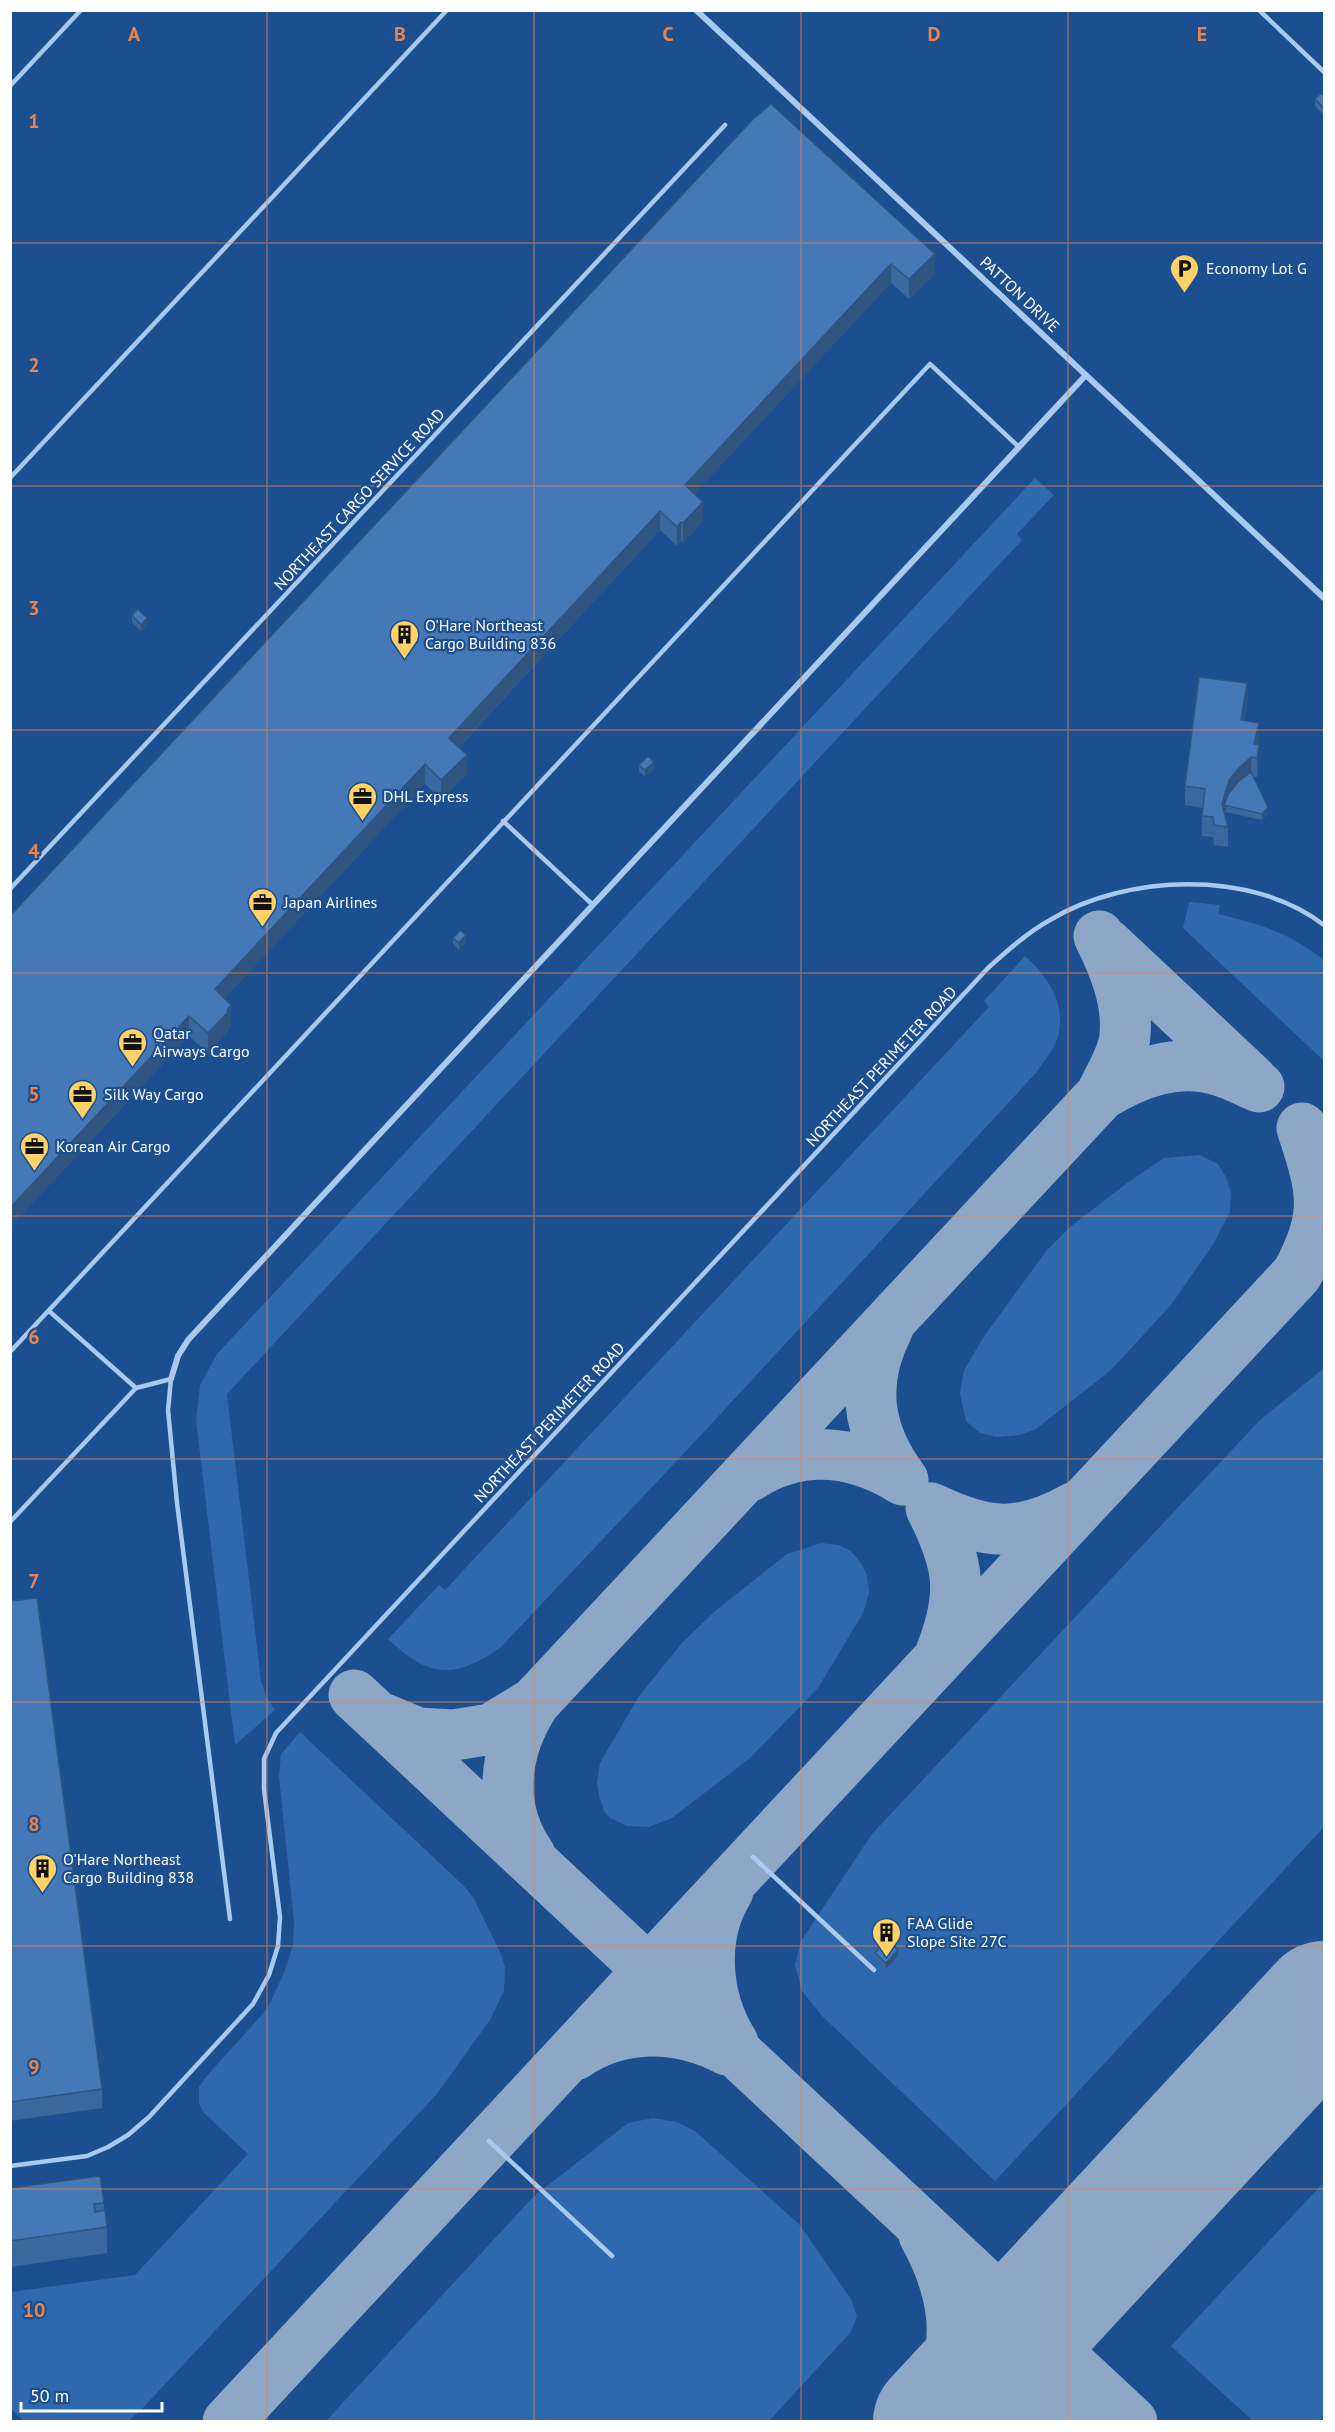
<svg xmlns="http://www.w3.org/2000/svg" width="1335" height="2432" font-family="'PT Sans',sans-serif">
	<rect width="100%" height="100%" fill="#1b4f8f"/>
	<!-- green -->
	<path fill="#2e69ad" d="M 1035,478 L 1054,495 L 1017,534 L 1022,540 L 227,1394 L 261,1681 L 267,1698 L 275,1710 L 235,1745 L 196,1420 L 200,1385 L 217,1354 Z
		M 1189,902 L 1220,905 L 1218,914 C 1261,924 1289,933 1324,960 L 1324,1061 L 1183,928 Z
		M 1025,956 C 1049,977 1069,1008 1056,1042 C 1052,1053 1042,1063 1036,1073 L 688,1449 L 501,1647 C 455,1680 429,1678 388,1639 L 439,1585 L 445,1590 L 989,1007 L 984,1001 Z
		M 1200,1155 L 1218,1164 L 1226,1177 L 1231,1193 L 1230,1212 L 1214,1243 L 1171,1305 L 1111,1370 L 1036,1429 L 1020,1435 L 997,1437 L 980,1433 L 966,1421 L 960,1393 L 964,1370 L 985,1335 L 1047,1250 L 1070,1227 L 1127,1183 L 1164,1158 Z
		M 1324,1368 L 1324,1827 L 995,2181 L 822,2016 L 802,1991 L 795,1965 L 801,1941 L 872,1834 L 1259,1421 Z
		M 821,1543 L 839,1545 L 851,1551 L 861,1563 L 867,1575 L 869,1593 L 863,1613 L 818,1688 L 750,1758 L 672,1818 L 649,1827 L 627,1826 L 610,1818 L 604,1811 L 599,1796 L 597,1783 L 600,1763 L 639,1696 L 682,1643 L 715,1611 L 787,1554 Z
		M 300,1732 L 464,1886 L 473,1897 L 500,1952 L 505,1967 L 504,1991 L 490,2020 L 436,2095 L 139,2412 L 128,2421 L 24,2421 L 11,2409 L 11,2292 L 135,2275 L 248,2154 L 203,2112 L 199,2103 L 199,2087 L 205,2078 L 267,2009 L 284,1973 L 293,1945 L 294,1921 L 279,1777 L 281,1754 Z
		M 653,2118 L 677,2122 L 695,2131 L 799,2224 L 851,2299 L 857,2317 L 850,2333 L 769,2421 L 325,2422 L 533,2197 L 628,2123 Z
		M 1324,2182 L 1324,2421 L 1253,2421 L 1171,2346 Z"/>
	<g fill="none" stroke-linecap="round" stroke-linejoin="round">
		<!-- taxiway -->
		<path stroke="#8da7c7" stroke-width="51" d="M 1099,936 C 1114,966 1128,1000 1125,1035 C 1124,1055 1109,1077 1101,1095 C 1137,1073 1178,1057 1221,1071 C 1234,1075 1247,1082 1259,1087
			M 1106,943 L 1252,1080
			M 750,1476 C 800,1444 854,1450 903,1480 C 867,1432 860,1382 888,1328
			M 940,1655 C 964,1594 960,1565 931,1508 C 987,1535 1019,1538 1075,1507
			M 354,1695 L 1132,2422
			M 535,1702 L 1101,1095
			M 382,1718 L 418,1733 L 454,1735 L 491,1729 L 535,1702 C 504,1750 496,1806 530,1855
			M 728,1891 C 700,1937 705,1998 733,2043
			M 575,2055 C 622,2023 678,2025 727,2050
			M 924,2235 C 945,2273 959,2316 949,2360 C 945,2381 936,2401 928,2422
			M 228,2422 L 1297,1274 C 1329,1214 1323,1191 1302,1128
			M 949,2422 C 1003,2392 1071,2389 1124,2421"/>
		<!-- runway -->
		<path stroke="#8da7c7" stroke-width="128" d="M 937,2422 L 1324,2005"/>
		<!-- lane -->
		<path stroke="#a9c9ee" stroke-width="4.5" d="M 1259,10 L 1324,72
			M 10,86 L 81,10
			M 10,478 L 447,10
			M 503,821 L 593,905
			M 10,889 L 725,125
			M 10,1352 L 930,364 L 1019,447
			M 136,1388 L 171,1379 L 168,1410 L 177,1503 L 230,1919
			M 10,1522 L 136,1388 L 49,1311
			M 753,1857 L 874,1970
			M 489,2141 L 612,2256
			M 10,2166 L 87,2156 L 108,2147 L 128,2135 L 149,2117 L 253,2004 L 269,1975 L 278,1946 L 280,1917 L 264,1789 L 264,1759 L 276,1733 L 988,968 C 1008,950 1027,933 1050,920 C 1126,874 1252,869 1324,925"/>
		<!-- street -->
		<path stroke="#a9c9ee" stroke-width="6" d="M 696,10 L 1324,598
			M 171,1379 L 178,1356 L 188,1340 L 1086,375"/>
	</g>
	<!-- wall -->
	<path fill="#3a679d" d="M 1324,96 L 1324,115 L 1315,106 L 1315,99 Z
		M 753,119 L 935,274 L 909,299 L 891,283 L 885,289 L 694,494 L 703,521 L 683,543 L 681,541 L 677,546 L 660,530 L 459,747 L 467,774 L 441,799 L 425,784 L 224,999 L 231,1025 L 228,1028 L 228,1031 L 208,1053 L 189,1036 L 10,1227 Z
		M 132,615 L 147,625 L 141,631 L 132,622 Z
		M 1247,703 L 1244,720 L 1259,743 L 1259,764 L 1257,777 L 1253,777 L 1268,814 L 1262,820 L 1226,812 L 1225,814 L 1228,827 L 1228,847 L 1214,845 L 1213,837 L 1202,836 L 1202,816 L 1203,808 L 1185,805 L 1185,786 Z
		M 639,765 L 654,769 L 645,777 L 639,771 Z
		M 453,938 L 466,942 L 459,950 L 453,944 Z
		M 10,1601 L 102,2089 L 102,2108 L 10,2121 Z
		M 875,1953 L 898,1956 L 886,1969 L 875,1959 Z
		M 10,2188 L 104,2203 L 104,2210 L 107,2227 L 107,2253 L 10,2267 Z"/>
	<!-- shaded-wall -->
	<path fill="#305480" d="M 935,254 L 935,274 L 909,299 L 909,279 Z
		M 891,264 L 891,283 L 685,504 L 685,485 Z
		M 703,502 L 703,521 L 683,543 L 683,523 Z
		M 660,511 L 660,530 L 449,757 L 449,738 Z
		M 681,522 L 681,541 L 677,546 L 677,527 Z
		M 147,618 L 147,625 L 141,631 L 141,625 Z
		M 1247,683 L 1247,703 L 1241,739 L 1241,720 Z
		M 1259,723 L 1259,743 L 1255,758 L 1254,744 Z
		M 1259,744 L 1259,764 L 1257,777 L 1257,758 Z
		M 467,755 L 467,774 L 441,799 L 441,780 Z
		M 1251,757 L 1251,777 L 1229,800 L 1222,824 L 1222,804 L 1229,780 L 1239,768 Z
		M 654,762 L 654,769 L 645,777 L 645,770 Z
		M 425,764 L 425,784 L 215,1009 L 215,989 Z
		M 1268,807 L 1268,814 L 1262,820 L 1262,814 Z
		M 466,935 L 466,942 L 459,950 L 459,943 Z
		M 231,1005 L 231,1025 L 228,1028 L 228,1031 L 208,1053 L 208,1033 Z
		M 189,1016 L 189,1036 L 10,1227 L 10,1208 Z
		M 898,1950 L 898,1956 L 886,1969 L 886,1963 Z"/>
	<!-- building -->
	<path fill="#4478b7" stroke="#305480" stroke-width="1.5" d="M 1321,93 L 1324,96 L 1324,108 L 1315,99 Z
		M 771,104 L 935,254 L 909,279 L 891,264 L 885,270 L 685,485 L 703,502 L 683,523 L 681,522 L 677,527 L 660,511 L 449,738 L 467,755 L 441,780 L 425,764 L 215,989 L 231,1005 L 227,1010 L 228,1012 L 208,1033 L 189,1016 L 10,1208 L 10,916 L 753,119 Z
		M 138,609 L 147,618 L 141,625 L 132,615 Z
		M 1199,677 L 1247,683 L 1241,720 L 1259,723 L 1254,744 L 1259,744 L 1257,758 L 1251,757 L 1239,768 L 1229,780 L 1222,804 L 1228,827 L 1214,825 L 1213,817 L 1202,816 L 1205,789 L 1185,786 Z
		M 648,756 L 654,762 L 645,770 L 639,765 Z
		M 1251,772 L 1268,807 L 1262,814 L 1224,805 L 1229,793 L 1239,781 Z
		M 460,930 L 466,935 L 459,943 L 453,938 Z
		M 37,1598 L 102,2089 L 10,2102 L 10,1601 Z
		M 887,1939 L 898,1950 L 886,1963 L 875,1953 Z
		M 100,2176 L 104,2203 L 94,2204 L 95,2212 L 105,2210 L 107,2227 L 10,2241 L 10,2188 Z"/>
	<!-- grid -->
	<path fill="none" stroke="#ee8249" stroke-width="1.5" stroke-opacity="0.55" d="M 267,10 L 267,2422M 534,10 L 534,2422M 801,10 L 801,2422M 1068,10 L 1068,2422M 10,243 L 1324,243M 10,486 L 1324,486M 10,730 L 1324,730M 10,973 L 1324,973M 10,1216 L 1324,1216M 10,1459 L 1324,1459M 10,1702 L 1324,1702M 10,1946 L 1324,1946M 10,2189 L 1324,2189"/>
	<!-- icons -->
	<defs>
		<symbol id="parking-pin" viewBox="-11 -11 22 30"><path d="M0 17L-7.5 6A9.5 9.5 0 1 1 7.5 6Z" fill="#ffd166" stroke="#1b4f8f"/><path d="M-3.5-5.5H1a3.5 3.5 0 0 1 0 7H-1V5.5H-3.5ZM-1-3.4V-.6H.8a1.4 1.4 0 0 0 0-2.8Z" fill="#111"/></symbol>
		<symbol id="building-pin" viewBox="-11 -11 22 30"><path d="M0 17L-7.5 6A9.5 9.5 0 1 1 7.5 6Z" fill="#ffd166" stroke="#1b4f8f"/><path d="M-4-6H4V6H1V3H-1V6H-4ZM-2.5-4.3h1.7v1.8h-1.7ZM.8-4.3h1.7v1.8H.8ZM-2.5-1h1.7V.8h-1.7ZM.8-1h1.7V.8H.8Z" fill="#111"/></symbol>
		<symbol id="office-pin" viewBox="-11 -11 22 30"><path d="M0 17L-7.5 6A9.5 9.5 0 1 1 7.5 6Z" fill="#ffd166" stroke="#1b4f8f"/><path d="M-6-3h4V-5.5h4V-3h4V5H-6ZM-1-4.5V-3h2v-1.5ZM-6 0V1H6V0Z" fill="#111"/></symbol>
	</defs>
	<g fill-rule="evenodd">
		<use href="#parking-pin" x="1168" y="252" width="33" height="45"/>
		<use href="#building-pin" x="388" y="618" width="33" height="45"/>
		<use href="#office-pin" x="346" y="780" width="33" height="45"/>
		<use href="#office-pin" x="246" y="886" width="33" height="45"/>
		<use href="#office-pin" x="116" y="1026" width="33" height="45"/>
		<use href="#office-pin" x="66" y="1078" width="33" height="45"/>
		<use href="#office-pin" x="18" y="1130" width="33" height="45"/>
		<use href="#building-pin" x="26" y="1852" width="33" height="45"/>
		<use href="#building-pin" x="870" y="1916" width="33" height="45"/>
	</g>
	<g text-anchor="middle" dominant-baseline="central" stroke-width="4.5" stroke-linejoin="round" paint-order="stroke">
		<!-- poi labels -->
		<g font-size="16" fill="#fff" stroke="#1b4f8f" text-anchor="start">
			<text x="1206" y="268">Economy Lot G</text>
			<text x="425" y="625">O'Hare Northeast<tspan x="425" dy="18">Cargo Building 836</tspan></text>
			<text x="383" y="796">DHL Express</text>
			<text x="284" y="902">Japan Airlines</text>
			<text x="153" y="1033">Qatar<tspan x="153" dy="18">Airways Cargo</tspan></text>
			<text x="104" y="1094">Silk Way Cargo</text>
			<text x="56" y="1146">Korean Air Cargo</text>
			<text x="63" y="1859">O'Hare Northeast<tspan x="63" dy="18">Cargo Building 838</tspan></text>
			<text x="907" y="1923">FAA Glide<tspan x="907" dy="18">Slope Site 27C</tspan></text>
		</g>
		<!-- street labels -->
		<g font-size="16" fill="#fff" stroke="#1b4f8f">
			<text transform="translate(1020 294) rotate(43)">PATTON DRIVE</text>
			<text transform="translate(359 499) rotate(-47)">NORTHEAST CARGO SERVICE ROAD</text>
			<text transform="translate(881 1066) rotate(-47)">NORTHEAST PERIMETER ROAD</text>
			<text transform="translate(549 1422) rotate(-47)">NORTHEAST PERIMETER ROAD</text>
		</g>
	</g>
	<g font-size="20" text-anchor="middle" font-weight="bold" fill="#ee8249" stroke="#1b4f8f" stroke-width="4.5" stroke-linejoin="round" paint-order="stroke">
		<text x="134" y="41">A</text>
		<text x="400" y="41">B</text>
		<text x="668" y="41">C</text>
		<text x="934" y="41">D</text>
		<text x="1202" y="41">E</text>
		<text x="34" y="128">1</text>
		<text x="34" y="372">2</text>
		<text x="34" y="615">3</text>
		<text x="34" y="858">4</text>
		<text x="34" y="1101">5</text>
		<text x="34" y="1344">6</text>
		<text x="34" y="1588">7</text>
		<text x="34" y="1831">8</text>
		<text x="34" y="2074">9</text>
		<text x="34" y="2317">10</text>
	</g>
	<!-- border -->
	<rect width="1335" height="2432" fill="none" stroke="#ffffff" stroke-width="24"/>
	<!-- scale -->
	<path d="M21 2402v9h141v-9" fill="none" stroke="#ffffff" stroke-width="3"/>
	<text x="30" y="2402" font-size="18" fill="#ffffff" stroke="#1b4f8f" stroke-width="4.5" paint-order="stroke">50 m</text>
</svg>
